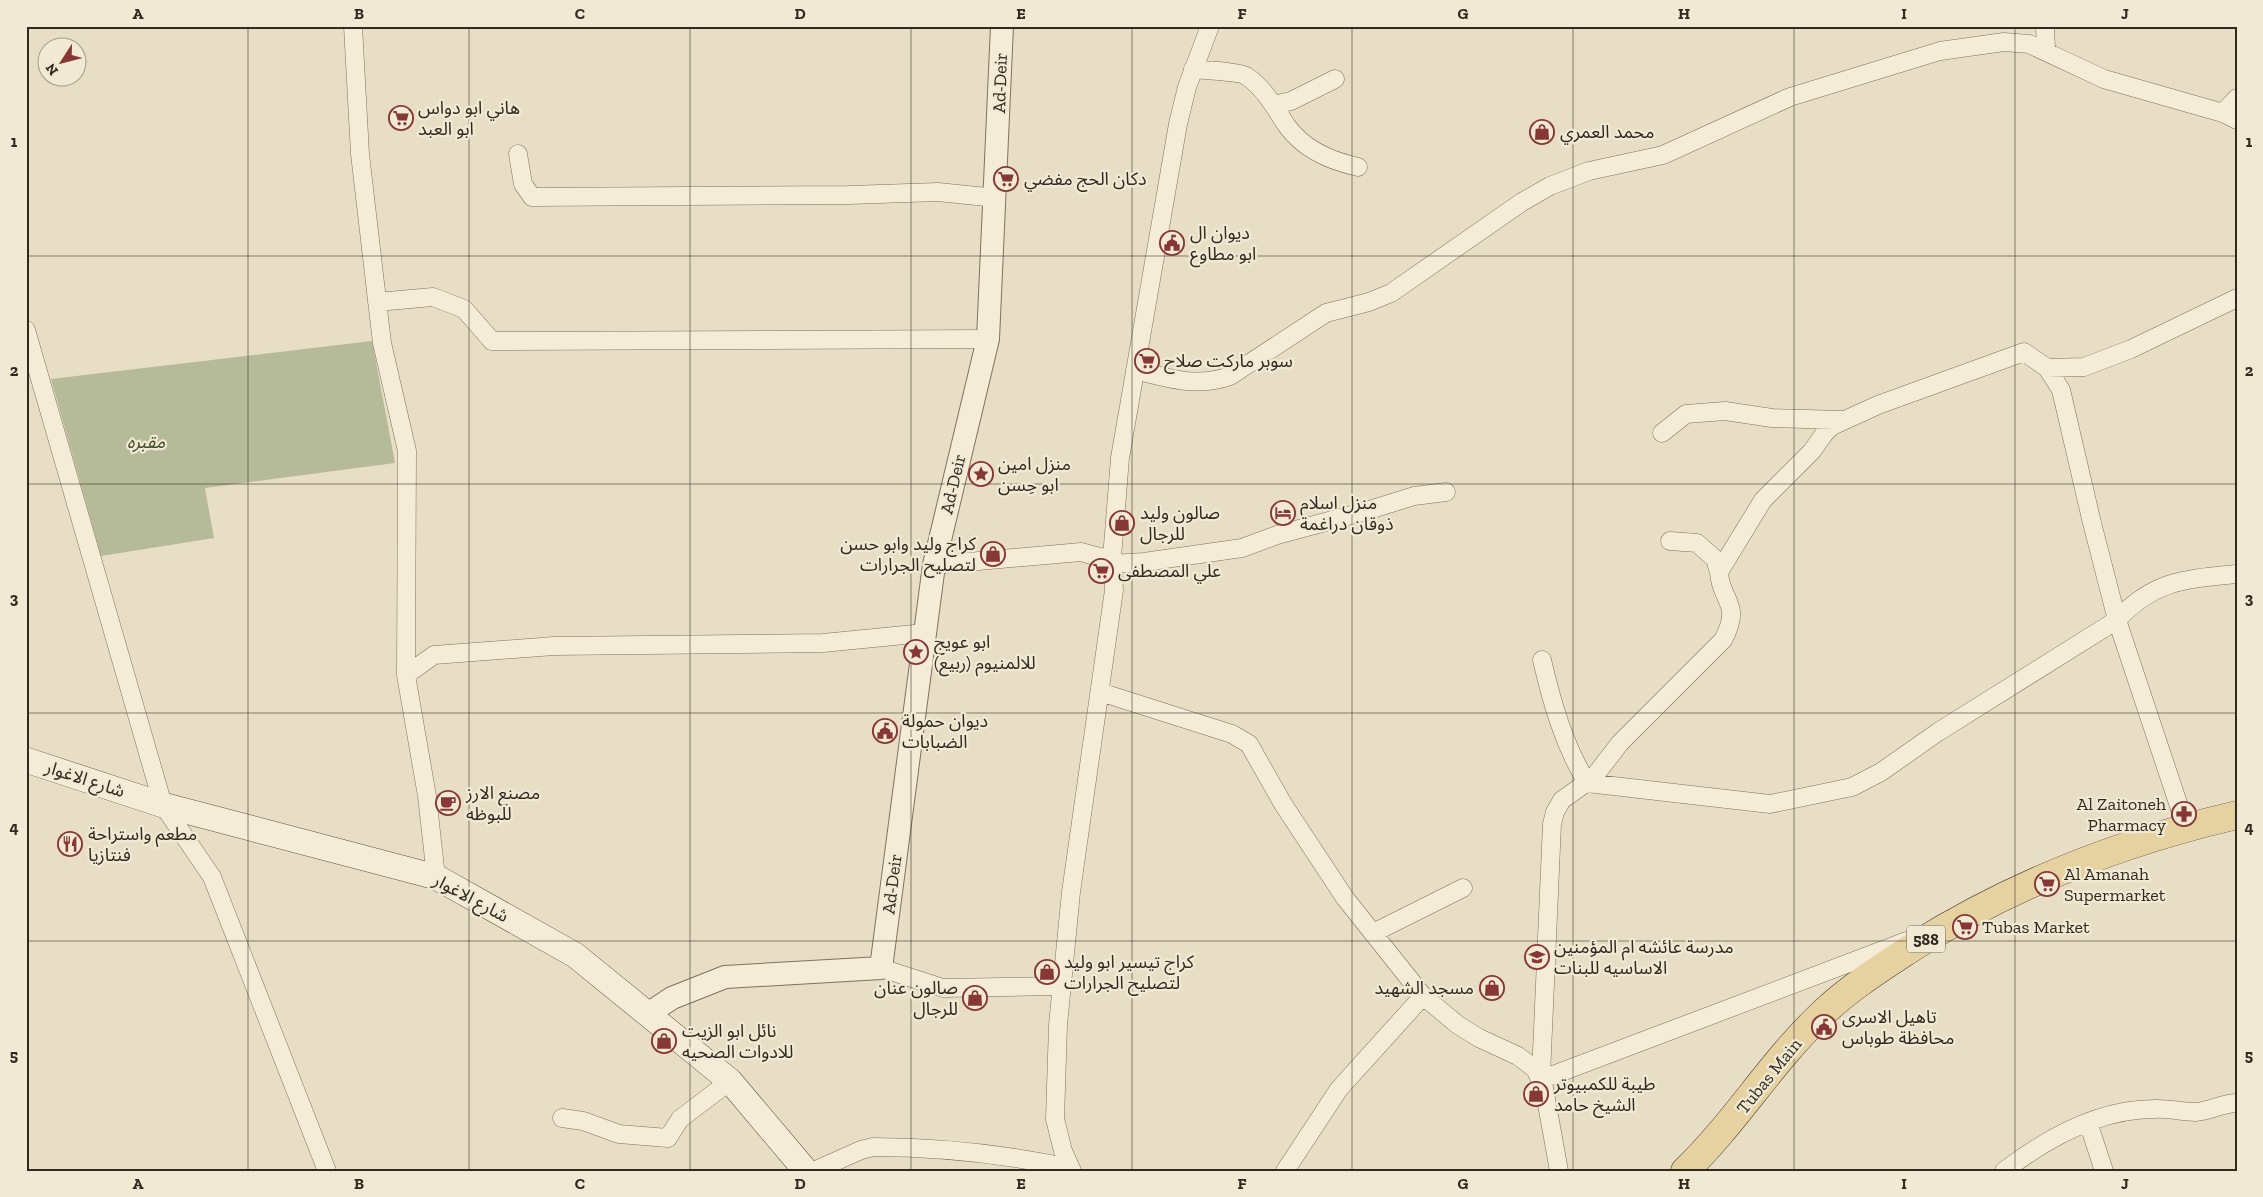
<svg xmlns="http://www.w3.org/2000/svg" width="2263" height="1197" font-family="'Zilla Slab','Noto Sans Arabic',serif">
	<rect width="100%" height="100%" fill="#e8dec5"/>
	<!-- cemetery -->
	<path fill="#b5ba98" d="M 372,341 L 395,463 L 205,488 L 214,538 L 101,556 L 51,379 Z"/>
	<g fill="none" stroke-linecap="round" stroke-linejoin="round">
		<defs>
			<path id="minor" d="M 353,26 L 360,154 L 382,343 L 407,451 L 406,675
				M 2045,26 L 2046,50
				M 1193,69 C 1202,70 1241,72 1246,76 C 1264,87 1276,110 1287,126 C 1304,150 1331,161 1358,167
				M 1273,105 L 1291,101 L 1335,79
				M 2223,113 L 2237,98
				M 518,154 L 523,184 L 532,197 L 849,195 L 938,192 L 996,198
				M 377,302 L 433,297 L 464,309 L 492,341 L 988,339
				M 26,330 L 163,805 L 212,877 L 327,1171
				M 2047,368 L 2084,367 L 2131,349 L 2237,298
				M 1135,370 C 1168,378 1196,388 1230,376 L 1326,313 L 1369,302 L 1391,293 L 1522,202 L 1550,186 L 1589,171 L 1663,155 L 1790,97 L 1940,51 L 2004,42 L 2029,44 L 2104,79 L 2223,113 L 2237,120
				M 1662,433 L 1686,414 L 1725,411 L 1772,418 L 1844,420
				M 1670,541 L 1697,543 L 1715,559 L 1719,572
				M 1113,564 L 1144,562 L 1242,548 L 1277,535 L 1366,511 L 1414,496 L 1446,492
				M 934,565 L 1081,552 L 1099,557 L 1112,558
				M 1542,660 C 1552,703 1564,745 1587,783 L 1770,804 L 1852,787 L 1881,772 L 1938,732 L 2117,620 C 2154,580 2186,579 2237,574
				M 1100,692 L 1232,734 L 1249,744 L 1283,804 L 1345,898 L 1423,996 L 1458,1025 L 1479,1038 L 1518,1056 L 1535,1069 L 1544,1088 L 1559,1171
				M 436,877 L 427,796 L 406,675 L 434,655 L 554,646 L 823,643 L 925,633
				M 1373,933 L 1463,888
				M 881,968 L 943,988 L 1061,986
				M 1539,1078 L 1541,1075 L 1552,824 L 1555,812 L 1562,800 L 1593,778 L 1620,743 L 1723,640 C 1743,603 1720,601 1719,572 L 1763,500 L 1812,451 L 1824,434 L 1832,426 L 1878,405 L 2024,352 L 2047,368 L 2061,390 L 2092,523 L 2117,620 L 2186,827
				M 1540,1080 L 1907,941
				M 562,1118 L 583,1121 L 619,1134 L 668,1138 L 680,1119 L 730,1081
				M 2088,1122 L 2104,1171
				M 814,1171 L 861,1150 L 873,1147 C 942,1147 1004,1154 1070,1168
				M 1072,1171 L 1063,1151 L 1055,1119 L 1058,1025 L 1071,892 L 1114,590 L 1112,558 L 1120,458 L 1178,124 L 1187,87 L 1210,26
				M 1285,1171 L 1339,1089 L 1423,996
				M 2004,1171 C 2047,1138 2099,1109 2154,1109 C 2168,1108 2182,1112 2196,1112 C 2210,1111 2223,1103 2237,1103"/>
			<path id="tertiary" d="M 648,1014 L 672,998 L 725,977 L 881,968 L 934,565 L 988,339 L 1002,26"/>
			<path id="secondary" d="M 26,760 L 163,805 L 436,877 L 575,955 L 730,1081 L 806,1171"/>
			<path id="primary" d="M 1685,1171 C 1736,1122 1771,1062 1822,1014 C 1849,988 1881,968 1913,947 C 2013,884 2121,842 2237,815"/>
		</defs>
		<!-- minor casing -->
		<use href="#minor" stroke="#80715d" stroke-width="19"/>
		<!-- tertiary casing -->
		<use href="#tertiary" stroke="#80715d" stroke-width="24"/>
		<!-- secondary casing -->
		<use href="#secondary" stroke="#625240" stroke-width="26"/>
		<!-- primary casing -->
		<use href="#primary" stroke="#4f3f31" stroke-width="29"/>
		<!-- minor -->
		<use href="#minor" stroke="#f4ecd7" stroke-width="18"/>
		<!-- tertiary -->
		<use href="#tertiary" stroke="#f4ecd7" stroke-width="22"/>
		<!-- secondary -->
		<use href="#secondary" stroke="#f4ecd7" stroke-width="25"/>
		<!-- primary -->
		<use href="#primary" stroke="#e6d2a1" stroke-width="28"/>
	</g>
	<!-- grid -->
	<path fill="none" stroke="#32291f" stroke-width="1" stroke-opacity="0.55" d="M 248,26 L 248,1171M 469,26 L 469,1171M 690,26 L 690,1171M 911,26 L 911,1171M 1132,26 L 1132,1171M 1352,26 L 1352,1171M 1573,26 L 1573,1171M 1794,26 L 1794,1171M 2015,26 L 2015,1171M 26,256 L 2237,256M 26,484 L 2237,484M 26,713 L 2237,713M 26,941 L 2237,941"/>
	<!-- icons -->
	<defs>
		<symbol id="supermarket-ring" viewBox="-11 -11 22 22"><circle r="9.5" fill="#f0e9d3" stroke="#873735" stroke-width="1.5"/><path d="M-6-5.5h2.5l.6 2H6L4.5 2H-2.5L-4.4-4H-6ZM-1.5 3.2a1.3 1.3 0 1 0 .1 0ZM3 3.2a1.3 1.3 0 1 0 .1 0Z" fill="#873735"/></symbol>
		<symbol id="shop-ring" viewBox="-11 -11 22 22"><circle r="9.5" fill="#f0e9d3" stroke="#873735" stroke-width="1.5"/><path d="M-5-2.5h2.3a2.7 3.5 0 0 1 5.4 0H5L5.5 6h-11ZM-1.5-2.5h3a1.5 2.3 0 0 0-3 0Z" fill="#873735"/></symbol>
		<symbol id="civic-ring" viewBox="-11 -11 22 22"><circle r="9.5" fill="#f0e9d3" stroke="#873735" stroke-width="1.5"/><path d="M-.6-6.5H3V-4.5H.6V-3L4-1V1h2V6H-6V1h2V-1L-.6-3ZM-1.2 2.5V6h2.4V2.5Z" fill="#873735"/></symbol>
		<symbol id="sight-ring" viewBox="-11 -11 22 22"><circle r="9.5" fill="#f0e9d3" stroke="#873735" stroke-width="1.5"/><path d="M0-6L1.8-2.2L6-1.7L2.9 1.2L3.7 5.4L0 3.3L-3.7 5.4L-2.9 1.2L-6-1.7L-1.8-2.2Z" fill="#873735"/></symbol>
		<symbol id="hotel-ring" viewBox="-11 -11 22 22"><circle r="9.5" fill="#f0e9d3" stroke="#873735" stroke-width="1.5"/><path d="M-6-4.5h1.5V1H6V5H4.5V3h-9V5H-6ZM-4 0a1.8 1.8 0 1 1 3.6 0ZM.5 0V-2.5h3Q6-2.5 6 0Z" fill="#873735"/></symbol>
		<symbol id="cafe-ring" viewBox="-11 -11 22 22"><circle r="9.5" fill="#f0e9d3" stroke="#873735" stroke-width="1.5"/><path d="M-5.5-4.5H6V0H3Q3 3.5 0 3.5H-2.5Q-5.5 3.5-5.5 0ZM3-3.2v2h1.7v-2ZM-6 4.5H4V6H-6Z" fill="#873735"/></symbol>
		<symbol id="pharmacy-ring" viewBox="-11 -11 22 22"><circle r="9.5" fill="#f0e9d3" stroke="#873735" stroke-width="1.5"/><path d="M-2-6h4v4h4v4h-4v4h-4v-4h-4v-4h4Z" fill="#873735"/></symbol>
		<symbol id="restaurant-ring" viewBox="-11 -11 22 22"><circle r="9.5" fill="#f0e9d3" stroke="#873735" stroke-width="1.5"/><path d="M-5-6h1v4h1v-4h1v4h1v-4h1v5L-1.5 .5V6h-2V.5L-5-1ZM5-6V6H3V1.5H1.5Q1.5-4 5-6Z" fill="#873735"/></symbol>
		<symbol id="school-ring" viewBox="-11 -11 22 22"><circle r="9.5" fill="#f0e9d3" stroke="#873735" stroke-width="1.5"/><path d="M0-5L7-2L0 1L-7-2ZM-4 1L0 2.5L4 1V4Q0 6-4 4Z" fill="#873735"/></symbol>
	</defs>
	<g fill-rule="evenodd">
		<use href="#supermarket-ring" x="387" y="104" width="28" height="28"/>
		<use href="#shop-ring" x="1528" y="118" width="28" height="28"/>
		<use href="#supermarket-ring" x="992" y="165" width="28" height="28"/>
		<use href="#civic-ring" x="1158" y="229" width="28" height="28"/>
		<use href="#supermarket-ring" x="1133" y="347" width="28" height="28"/>
		<use href="#sight-ring" x="967" y="460" width="28" height="28"/>
		<use href="#hotel-ring" x="1269" y="499" width="28" height="28"/>
		<use href="#shop-ring" x="1108" y="509" width="28" height="28"/>
		<use href="#shop-ring" x="979" y="540" width="28" height="28"/>
		<use href="#supermarket-ring" x="1087" y="557" width="28" height="28"/>
		<use href="#sight-ring" x="902" y="638" width="28" height="28"/>
		<use href="#civic-ring" x="871" y="717" width="28" height="28"/>
		<use href="#cafe-ring" x="434" y="789" width="28" height="28"/>
		<use href="#pharmacy-ring" x="2170" y="800" width="28" height="28"/>
		<use href="#restaurant-ring" x="56" y="830" width="28" height="28"/>
		<use href="#supermarket-ring" x="2033" y="870" width="28" height="28"/>
		<use href="#supermarket-ring" x="1951" y="913" width="28" height="28"/>
		<use href="#school-ring" x="1523" y="943" width="28" height="28"/>
		<use href="#shop-ring" x="1033" y="958" width="28" height="28"/>
		<use href="#shop-ring" x="1478" y="974" width="28" height="28"/>
		<use href="#shop-ring" x="961" y="984" width="28" height="28"/>
		<use href="#civic-ring" x="1810" y="1013" width="28" height="28"/>
		<use href="#shop-ring" x="650" y="1027" width="28" height="28"/>
		<use href="#shop-ring" x="1522" y="1080" width="28" height="28"/>
	</g>
	<g text-anchor="middle" dominant-baseline="central" stroke-width="4.5" stroke-linejoin="round" paint-order="stroke">
		<!-- shield labels -->
		<rect fill="#f0e9d3" stroke="#6b6355" stroke-width="1" x="1907" y="925.5" width="38" height="27" rx="4"/>
		<g font-size="16" font-weight="bold" fill="#32291f">
			<text x="1926" y="939">588</text>
		</g>
		<!-- street labels -->
		<g font-size="18" fill="#32291f" stroke="#f0e9d3">
			<text transform="translate(1000 83) rotate(-88)">Ad-Deir</text>
			<text transform="translate(953 484) rotate(-77)">Ad-Deir</text>
			<text transform="translate(85 779) rotate(18)">شارع الاغوار</text>
			<text transform="translate(892 884) rotate(-83)">Ad-Deir</text>
			<text transform="translate(471 898) rotate(28)">شارع الاغوار</text>
			<text transform="translate(1769 1076) rotate(-51)">Tubas Main</text>
		</g>
		<!-- poi labels -->
		<g font-size="18" fill="#32291f" stroke="#f0e9d3" text-anchor="start">
			<text x="418" y="108">هاني ابو دواس<tspan x="418" dy="21">ابو العبد</tspan></text>
			<text x="1560" y="132">محمد العمري</text>
			<text x="1024" y="179">دكان الحج مفضي</text>
			<text x="1190" y="233">ديوان ال<tspan x="1190" dy="21">ابو مطاوع</tspan></text>
			<text x="1164" y="361">سوبر ماركت صلاح</text>
			<text x="998" y="464">منزل امين<tspan x="998" dy="21">ابو حِسن</tspan></text>
			<text x="1300" y="503">منزل اسلام<tspan x="1300" dy="21">ذوقان دراغمة</tspan></text>
			<text x="1140" y="513">صالون وليد<tspan x="1140" dy="21">للرجال</tspan></text>
			<text x="976" y="544" text-anchor="end">كراج وليد وابو حسن<tspan x="976" dy="21">لتصليح الجرارات</tspan></text>
			<text x="1118" y="571">علي المصطفى</text>
			<text x="934" y="642">ابو عويج<tspan x="934" dy="21">للالمنيوم (ربيع)</tspan></text>
			<text x="902" y="721">ديوان حمولة<tspan x="902" dy="21">الضبابات</tspan></text>
			<text x="466" y="793">مصنع الارز<tspan x="466" dy="21">للبوظه</tspan></text>
			<text x="2166" y="804" text-anchor="end">Al Zaitoneh<tspan x="2166" dy="21">Pharmacy</tspan></text>
			<text x="88" y="834">مطعم واستراحة<tspan x="88" dy="21">فنتازيا</tspan></text>
			<text x="2064" y="874">Al Amanah<tspan x="2064" dy="21">Supermarket</tspan></text>
			<text x="1982" y="927">Tubas Market</text>
			<text x="1554" y="947">مدرسة عائشه ام المؤمنين<tspan x="1554" dy="21">الاساسيه للبنات</tspan></text>
			<text x="1064" y="962">كراج تيسير ابو وليد<tspan x="1064" dy="21">لتصليح الجرارات</tspan></text>
			<text x="958" y="988" text-anchor="end">صالون عنان<tspan x="958" dy="21">للرجال</tspan></text>
			<text x="1474" y="988" text-anchor="end">مسجد الشهيد</text>
			<text x="1842" y="1017">تاهيل الاسرى<tspan x="1842" dy="21">محافظة طوباس</tspan></text>
			<text x="682" y="1031">نائل ابو الزيت<tspan x="682" dy="21">للادوات الصحيه</tspan></text>
			<text x="1554" y="1084">طيبة للكمبيوتر<tspan x="1554" dy="21">الشيخ حامد</tspan></text>
		</g>
		<!-- park labels -->
		<g font-size="18" font-style="italic" fill="#424c28" stroke="#f0e9d3">
			<text x="146" y="442">مقبره</text>
		</g>
	</g>
	<!-- border -->
	<rect width="2263" height="1197" fill="none" stroke="#f0e9d3" stroke-width="55"/>
	<!-- north arrow -->
	<g transform="translate(62 62) rotate(234)"><circle r="24" fill="#f0e9d3" stroke="#a49c8b"/>
	<path d="M0-4L9 19L0 12L-9 19Z" fill="#873735"/>
	<text y="-8" font-size="14" font-weight="bold" text-anchor="middle" fill="#32291f">N</text>
	</g>
	<rect x="28" y="28" width="2208" height="1142" fill="none" stroke="#32291f" stroke-width="2"/>
	<g font-size="16" text-anchor="middle" font-weight="bold" fill="#32291f">
		<text x="138" y="19">A</text>
		<text x="359" y="19">B</text>
		<text x="580" y="19">C</text>
		<text x="800" y="19">D</text>
		<text x="1021" y="19">E</text>
		<text x="1242" y="19">F</text>
		<text x="1463" y="19">G</text>
		<text x="1684" y="19">H</text>
		<text x="1904" y="19">I</text>
		<text x="2125" y="19">J</text>
		<text x="14" y="147">1</text>
		<text x="2249" y="147">1</text>
		<text x="14" y="376">2</text>
		<text x="2249" y="376">2</text>
		<text x="14" y="604">3</text>
		<text x="2249" y="604">3</text>
		<text x="14" y="833">4</text>
		<text x="2249" y="833">4</text>
		<text x="14" y="1061">5</text>
		<text x="2249" y="1061">5</text>
		<text x="138" y="1189">A</text>
		<text x="359" y="1189">B</text>
		<text x="580" y="1189">C</text>
		<text x="800" y="1189">D</text>
		<text x="1021" y="1189">E</text>
		<text x="1242" y="1189">F</text>
		<text x="1463" y="1189">G</text>
		<text x="1684" y="1189">H</text>
		<text x="1904" y="1189">I</text>
		<text x="2125" y="1189">J</text>
	</g>
</svg>
